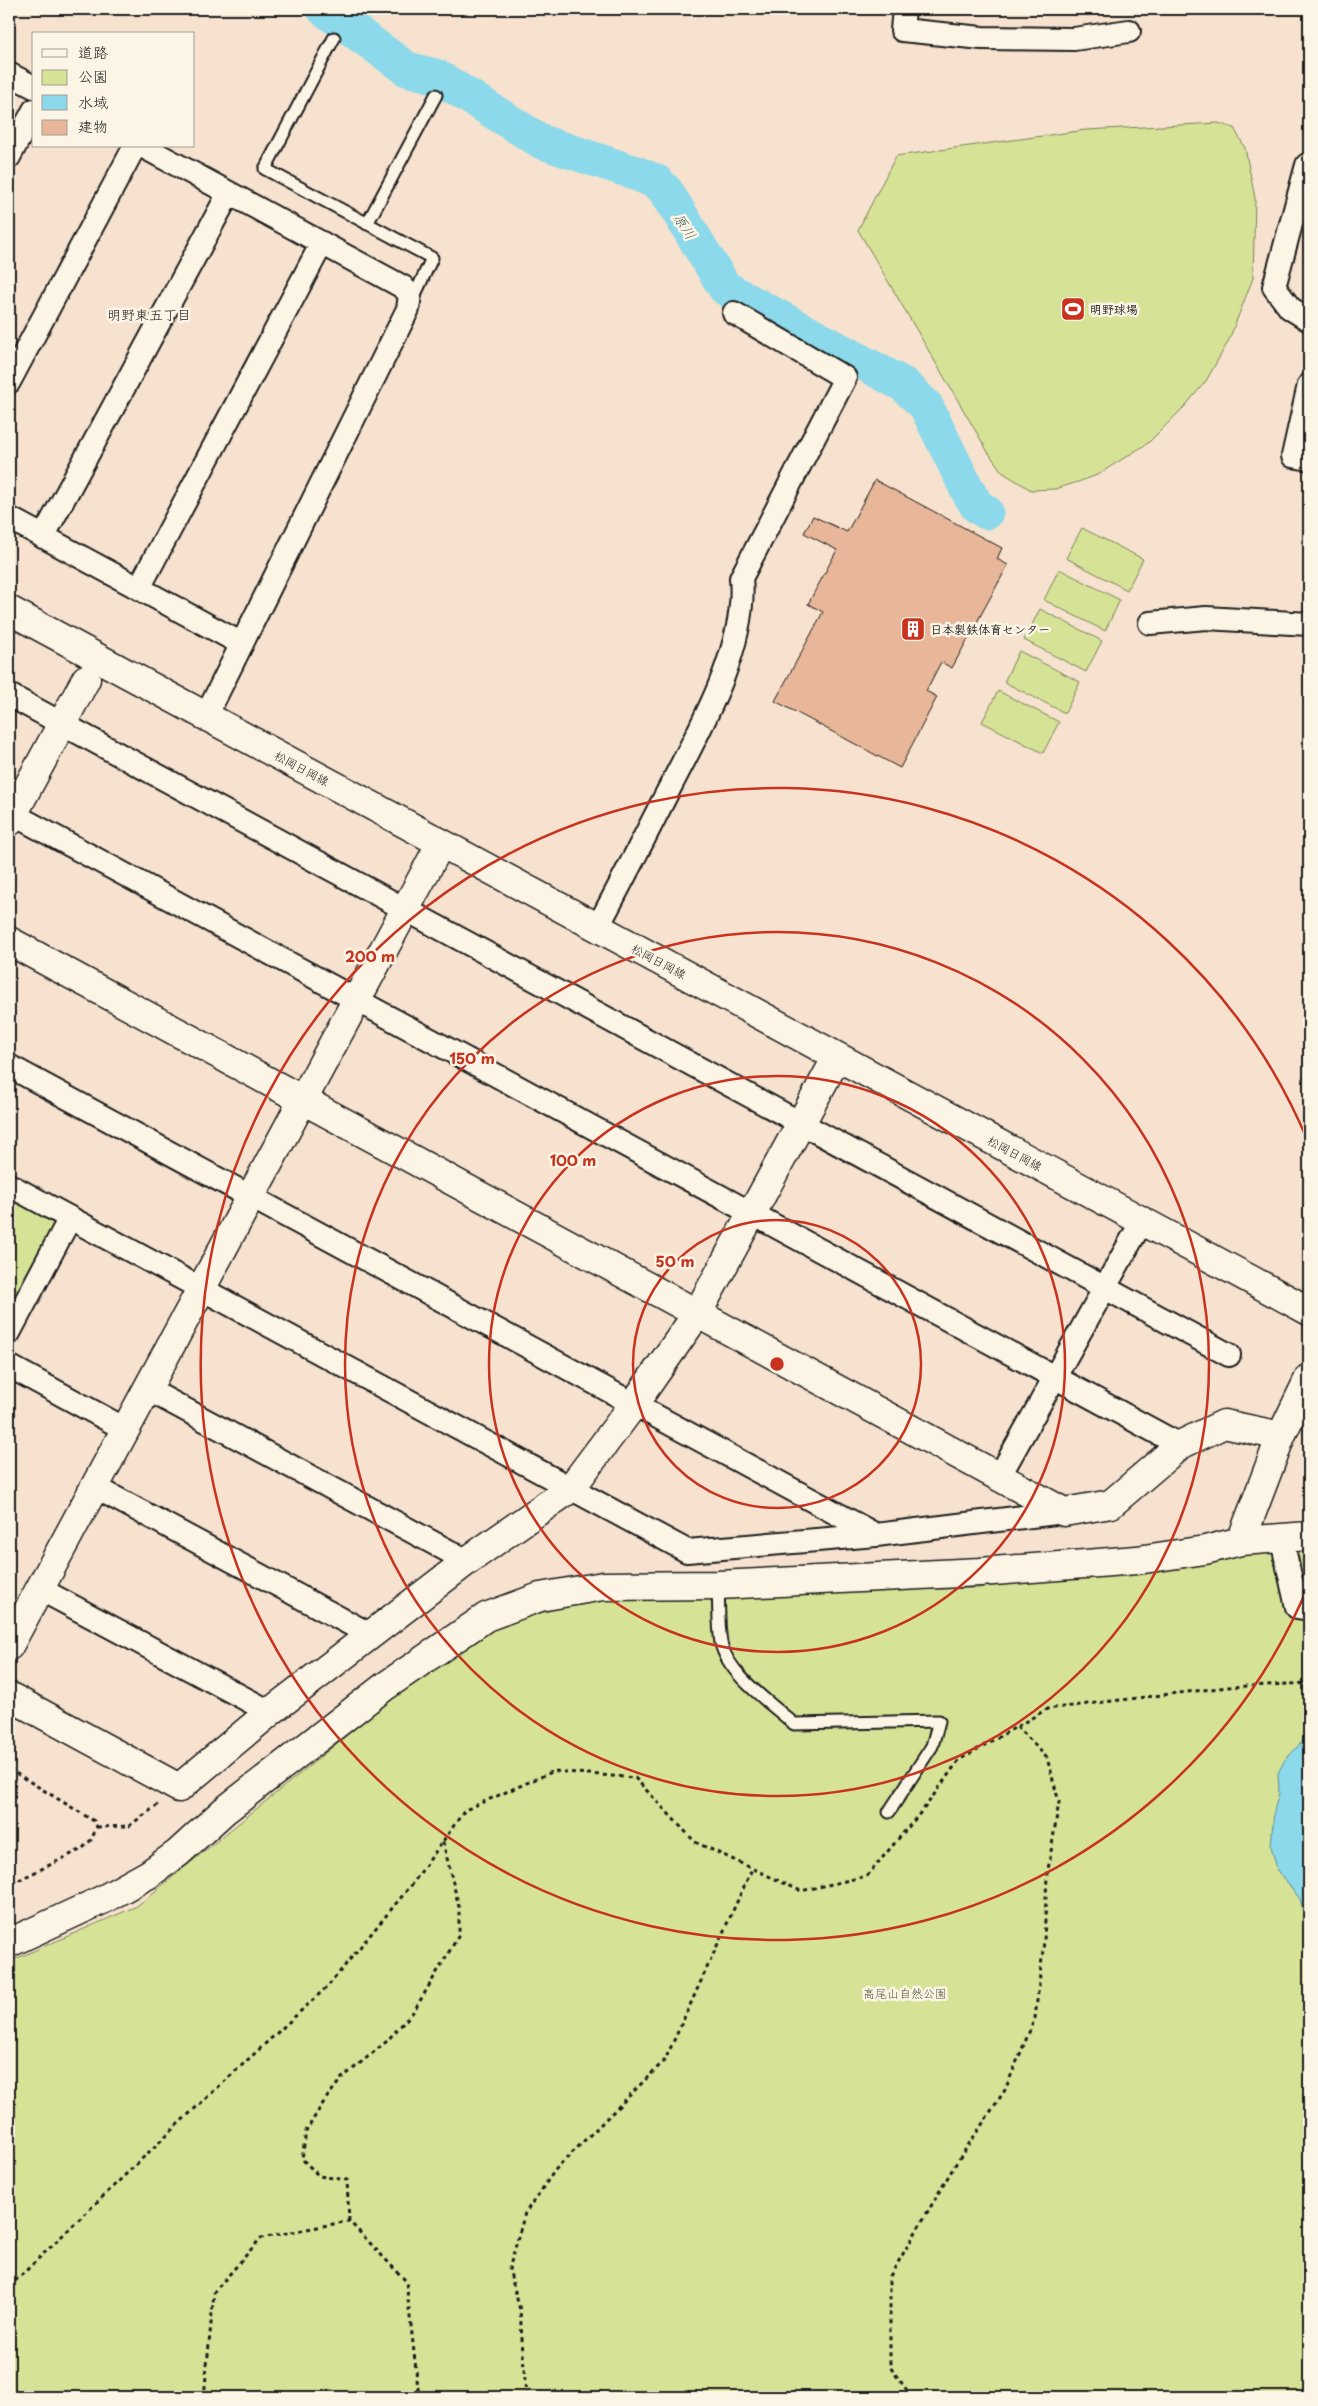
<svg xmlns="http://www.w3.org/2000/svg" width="1318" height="2406" font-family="'Playpen Sans','Klee One',sans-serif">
	<rect width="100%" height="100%" fill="#f6e2ce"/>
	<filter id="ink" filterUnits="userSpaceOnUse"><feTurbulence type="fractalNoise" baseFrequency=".02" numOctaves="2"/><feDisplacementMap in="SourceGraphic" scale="10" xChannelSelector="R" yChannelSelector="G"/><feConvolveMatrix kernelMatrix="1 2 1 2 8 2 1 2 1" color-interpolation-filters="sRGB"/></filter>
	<g filter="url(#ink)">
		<!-- green -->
		<path fill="#d6e396" stroke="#798059" d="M 1218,123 L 1234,128 L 1245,148 L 1255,198 L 1253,278 L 1229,340 L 1206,381 L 1186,405 L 1148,443 L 1097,475 L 1078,482 L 1055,489 L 1031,490 L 1002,472 L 988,452 L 858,230 L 896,156 L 1086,130 Z
			M 1082,528 L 1143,559 L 1127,590 L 1066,558 Z
			M 1059,569 L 1120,600 L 1105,631 L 1044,600 Z
			M 1040,609 L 1102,641 L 1086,672 L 1024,640 Z
			M 1019,651 L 1080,682 L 1065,713 L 1004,682 Z
			M 998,691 L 1059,722 L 1043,753 L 982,722 Z
			M 9,1193 L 54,1217 L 58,1227 L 9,1320 Z
			M 1309,1549 L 1309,2397 L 9,2397 L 9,1964 L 13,1960 L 137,1906 L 394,1697 L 495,1626 L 597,1597 L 978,1588 L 1237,1553 Z"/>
		<!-- water -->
		<path fill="#8bd9ea" stroke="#5f8d98" d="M 1309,1738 L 1309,1936 L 1300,1899 L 1277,1869 L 1271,1846 L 1274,1811 L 1279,1793 L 1278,1773 L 1284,1761 L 1303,1741 Z"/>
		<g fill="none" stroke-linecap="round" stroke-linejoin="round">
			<!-- river -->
			<path stroke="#8bd9ea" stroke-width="35" d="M 324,9 L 407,69 L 438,77 L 542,142 L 633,172 L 657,182 L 666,191 L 725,288 L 904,385 L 926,406 L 969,493 L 977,506 L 986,512"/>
		</g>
		<!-- building -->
		<path fill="#e8b699" stroke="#1c1c1c" d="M 875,480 L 1002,548 L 997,559 L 1008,565 L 952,668 L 941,662 L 926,691 L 937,697 L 900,768 L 775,701 L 823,612 L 808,604 L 837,550 L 804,533 L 813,516 L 847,532 Z"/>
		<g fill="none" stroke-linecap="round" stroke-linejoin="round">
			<defs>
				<path id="service" d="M 334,38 L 265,169 L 432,258 L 412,301
					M 367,224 L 436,95
					M 718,1585 C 719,1604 718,1624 721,1643 C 728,1675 771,1703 794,1724 L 939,1721 L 932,1746 L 889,1812"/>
				<path id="minor" d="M 904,9 L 902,30 L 982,38 L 1074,39 L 1129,31
					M 9,74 L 34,87
					M 142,146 L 403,287 L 410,295 L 408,309 L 206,716
					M 9,157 L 34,110
					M 1309,166 L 1307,165 L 1274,287 L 1290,308 L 1309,320
					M 9,382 L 135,146
					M 1309,385 L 1293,456 L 1309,459
					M 9,518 L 242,644
					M 43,537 L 229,193
					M 139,588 L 322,243
					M 1150,623 L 1206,618 L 1309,624
					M 9,695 L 1229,1355
					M 9,812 L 1180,1445
					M 597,928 C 621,884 643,840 666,795 C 697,734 748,648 741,578 L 845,378 L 734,313
					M 9,1066 L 876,1535
					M 9,1185 L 687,1551 L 876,1535 L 1064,1512
					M 9,1333 L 70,1218
					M 9,1366 L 125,1429
					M 147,1389 L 467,1561
					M 999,1477 L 1142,1221
					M 95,1487 L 371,1635
					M 1284,1537 L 1284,1549 L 1297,1607 L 1309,1609
					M 40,1589 L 270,1712"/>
				<path id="tertiary" d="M 9,822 L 86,679
					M 9,941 L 1064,1512 L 1111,1504 L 1180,1445 L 1224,1424 L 1281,1436
					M 1241,1541 L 1281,1436 L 1309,1378
					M 9,1646 L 441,843
					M 9,1696 L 179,1788 L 270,1712 L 467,1561 L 571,1488 L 634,1404 L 697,1314 L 837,1057
					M 9,1943 L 104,1899 L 149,1874 L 178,1853 L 224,1811 L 384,1687 L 486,1617 L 540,1597 L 603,1586 L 718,1585 L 980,1572 L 1137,1560 L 1205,1550 L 1241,1541 L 1309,1536"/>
				<path id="secondary" d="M 9,610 L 1309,1311"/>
			</defs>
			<!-- service casing -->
			<use href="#service" stroke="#1c1c1c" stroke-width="15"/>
			<!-- minor casing -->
			<use href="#minor" stroke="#1c1c1c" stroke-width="26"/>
			<!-- tertiary casing -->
			<use href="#tertiary" stroke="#1c1c1c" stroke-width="31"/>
			<!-- secondary casing -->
			<use href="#secondary" stroke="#1c1c1c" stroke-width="31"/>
			<!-- path -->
			<path stroke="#1c1c1c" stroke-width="3" stroke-dasharray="4 4" stroke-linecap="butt" d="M 9,1769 L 94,1821 L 97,1827 L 91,1840 L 82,1849 L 9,1885
				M 97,1827 L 129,1826 L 159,1804
				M 349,2221 L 347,2180 L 319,2176 L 302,2159 L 306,2131 L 325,2100 L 342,2078 L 386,2042 L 414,2011 L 459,1935 L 459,1907 L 443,1842
				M 9,2287 L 177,2125 L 328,1986 L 413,1883 L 465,1810 L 554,1771 L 635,1778 L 695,1842 L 801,1891 L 867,1876 L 926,1806 L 959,1760 L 1047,1709 L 1228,1687 L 1309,1683
				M 204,2397 L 214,2292 L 261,2238 L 349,2221 L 406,2281 L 419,2397
				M 526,2397 L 520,2310 L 509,2269 L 525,2213 L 556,2169 L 665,2060 L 752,1869
				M 912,2397 L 890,2367 L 890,2276 L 955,2165 L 1005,2090 L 1035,2018 L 1044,1941 L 1047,1876 L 1059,1802 L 1047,1758 L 1017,1726"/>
			<!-- service -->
			<use href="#service" stroke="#fcf5e5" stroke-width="11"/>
			<!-- minor -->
			<use href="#minor" stroke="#fcf5e5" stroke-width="22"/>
			<!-- tertiary -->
			<use href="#tertiary" stroke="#fcf5e5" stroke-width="28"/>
			<!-- secondary -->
			<use href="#secondary" stroke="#fcf5e5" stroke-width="28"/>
		</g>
	</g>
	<!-- distance rings -->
	<g fill="none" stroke="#c8321e" stroke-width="2.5">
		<circle cx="777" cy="1364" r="144"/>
		<circle cx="777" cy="1364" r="288"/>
		<circle cx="777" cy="1364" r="432"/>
		<path d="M1309 1584A576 576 0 1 1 1309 1144"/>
	</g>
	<!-- icons -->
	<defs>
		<symbol id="stadium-square" viewBox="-11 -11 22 22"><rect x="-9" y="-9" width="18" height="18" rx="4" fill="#c8321e" stroke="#fcf5e5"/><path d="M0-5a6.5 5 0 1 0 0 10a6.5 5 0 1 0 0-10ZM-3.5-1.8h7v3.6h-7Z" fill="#fff"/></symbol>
		<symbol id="building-square" viewBox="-11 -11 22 22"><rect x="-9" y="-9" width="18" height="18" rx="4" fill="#c8321e" stroke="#fcf5e5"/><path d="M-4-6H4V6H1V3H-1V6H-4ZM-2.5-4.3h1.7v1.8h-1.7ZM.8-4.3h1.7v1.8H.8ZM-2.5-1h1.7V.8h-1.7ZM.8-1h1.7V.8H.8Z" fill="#fff"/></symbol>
	</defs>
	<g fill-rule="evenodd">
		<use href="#stadium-square" x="1059" y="295" width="28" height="28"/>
		<use href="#building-square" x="899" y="615" width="28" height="28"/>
	</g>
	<g text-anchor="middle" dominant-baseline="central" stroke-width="5" stroke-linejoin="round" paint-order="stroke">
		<!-- poi labels -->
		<g font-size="12" font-weight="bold" fill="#1c1c1c" stroke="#fcf5e5" text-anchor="start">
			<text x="1090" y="309">明野球場</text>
			<text x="930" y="629">日本製鉄体育センター</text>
		</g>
		<!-- street labels -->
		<g font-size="12" fill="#1c1c1c" stroke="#fcf5e5">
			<text transform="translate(302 768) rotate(28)">松岡日岡線</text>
			<text transform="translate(659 961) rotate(28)">松岡日岡線</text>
			<text transform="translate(1015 1153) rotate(28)">松岡日岡線</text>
		</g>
		<!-- park labels -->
		<g font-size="12" fill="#545841" stroke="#fcf5e5">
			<text x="905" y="1993">高尾山自然公園</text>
		</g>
		<!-- water labels -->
		<g font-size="14" font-style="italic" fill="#3d555a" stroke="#fcf5e5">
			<text transform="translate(685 226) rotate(57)">原川</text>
		</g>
		<!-- neighbourhood labels -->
		<g font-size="14" fill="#1c1c1c" stroke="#fcf5e5">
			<text x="149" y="314">明野東五丁目</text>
		</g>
	</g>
	<circle cx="777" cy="1364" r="8" fill="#c8321e" stroke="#fcf5e5" stroke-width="2.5"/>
	<g font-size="15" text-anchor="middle" font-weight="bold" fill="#c8321e" stroke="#fcf5e5" stroke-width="5" stroke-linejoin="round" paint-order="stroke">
		<text x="370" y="962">200 m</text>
		<text x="472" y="1064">150 m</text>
		<text x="573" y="1166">100 m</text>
		<text x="675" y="1267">50 m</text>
	</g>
	<!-- margin -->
	<rect width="1318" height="2406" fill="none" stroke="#fcf5e5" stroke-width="30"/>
	<rect x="15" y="15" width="1288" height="2376" fill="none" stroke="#1c1c1c" stroke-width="2" filter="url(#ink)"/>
	<!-- legend -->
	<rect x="32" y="32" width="162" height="115" fill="#fcf5e5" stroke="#a29e95"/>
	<rect x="42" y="49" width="25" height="8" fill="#fcf5e5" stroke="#a29e95"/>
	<text x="78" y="58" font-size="15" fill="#1c1c1c">道路</text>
	<rect x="42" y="70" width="25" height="15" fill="#d6e396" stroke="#a29e95"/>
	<text x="78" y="82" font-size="15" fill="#1c1c1c">公園</text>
	<rect x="42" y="95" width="25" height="15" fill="#8bd9ea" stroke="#a29e95"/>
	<text x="78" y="108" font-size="15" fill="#1c1c1c">水域</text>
	<rect x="42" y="120" width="25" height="15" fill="#e8b699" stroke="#a29e95"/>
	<text x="78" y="132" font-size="15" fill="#1c1c1c">建物</text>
</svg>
